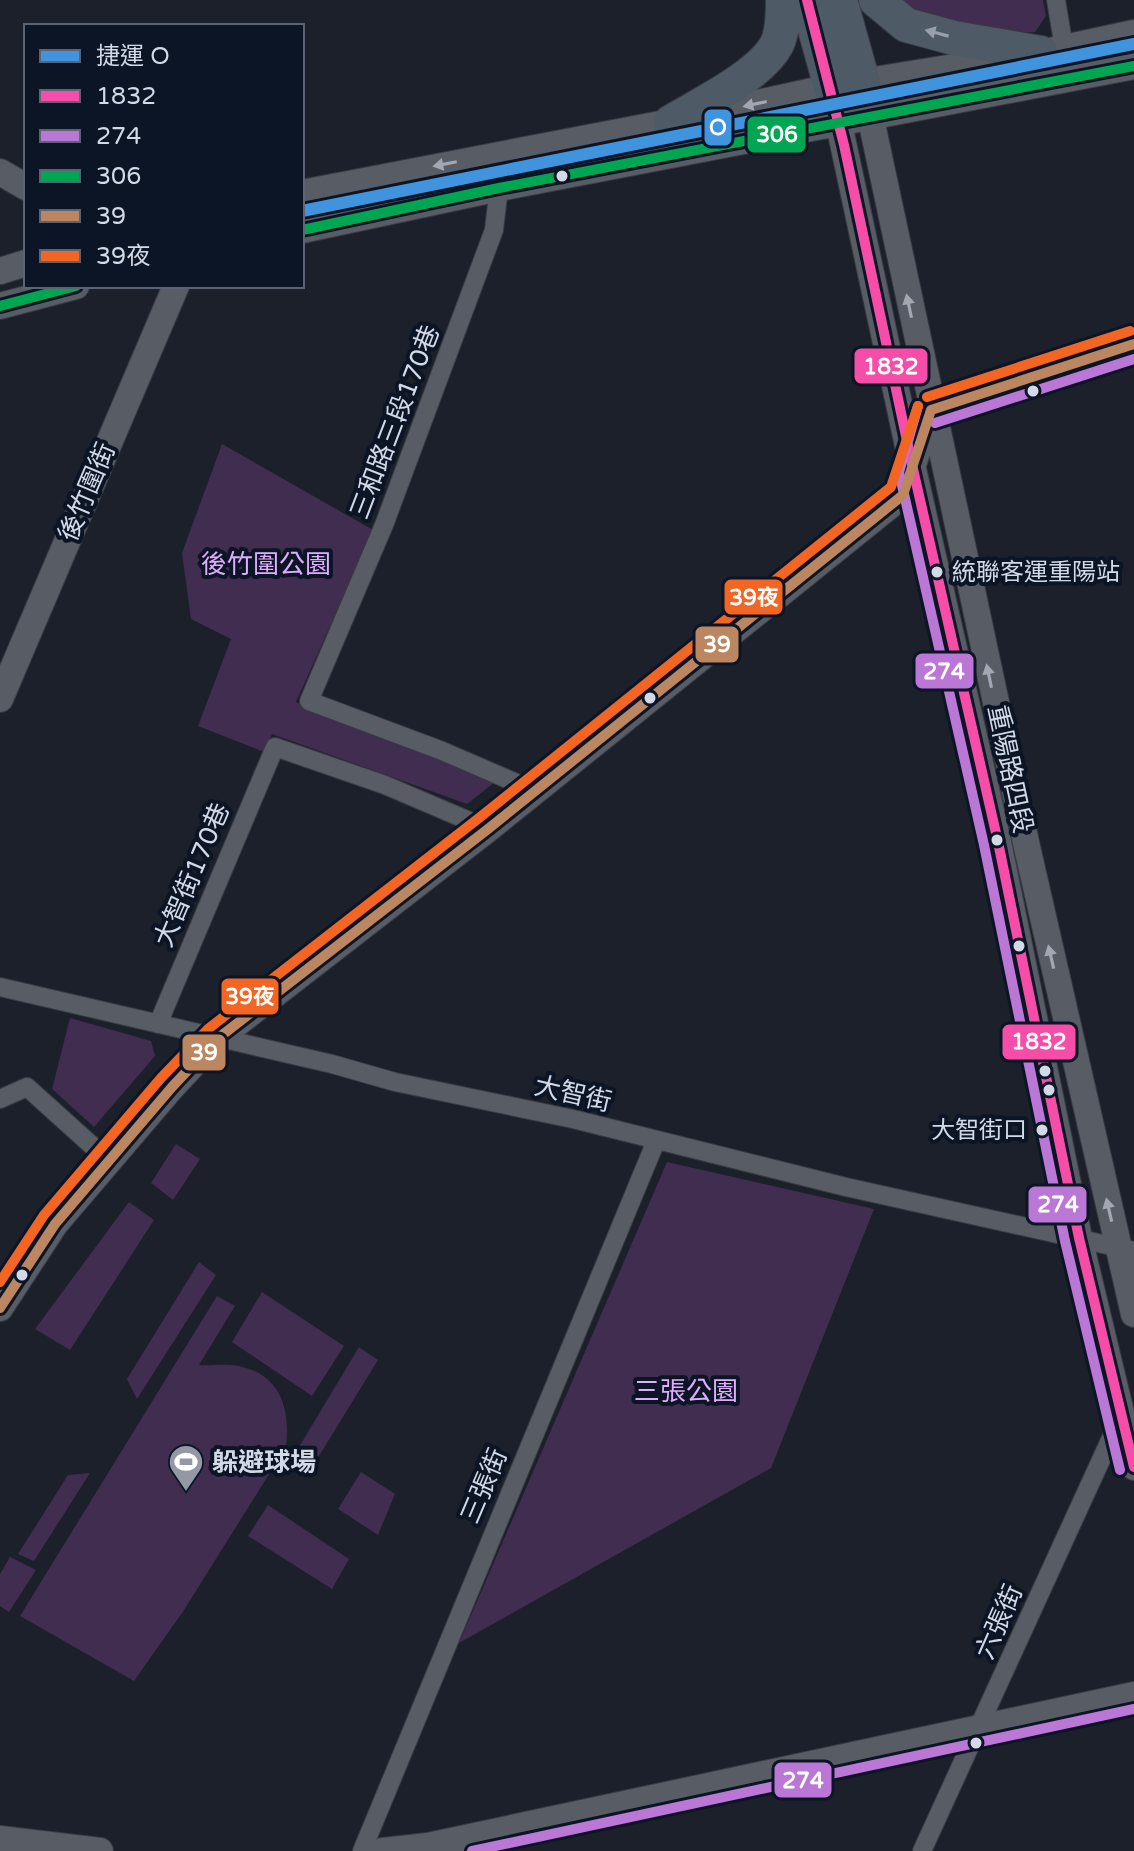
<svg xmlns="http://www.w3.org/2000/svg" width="1134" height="1851" font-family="'Varela Round','Noto Sans TC',sans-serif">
	<rect width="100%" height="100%" fill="#1b202a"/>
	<!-- green -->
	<path fill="#412d4f" d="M 893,0 L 1043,0 L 1046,16 L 1035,32 L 1005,34 L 930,23 Z
		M 222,444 L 373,530 L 296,702 L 500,778 L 467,804 L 272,734 L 264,752 L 198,726 L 231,639 L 191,619 L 182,553 Z
		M 70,1018 L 151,1041 L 155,1056 L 94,1127 L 52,1089 Z
		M 176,1144 L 200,1159 L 173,1200 L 151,1183 Z
		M 667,1162 L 874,1209 L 771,1468 L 459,1643 Z
		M 129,1202 L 154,1220 L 70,1350 L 35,1329 Z
		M 199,1262 L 216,1275 L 137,1399 L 127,1379 Z
		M 262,1292 L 344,1346 L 312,1396 L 232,1342 Z
		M 217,1296 L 235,1306 L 199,1365 C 209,1366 220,1364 231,1365 C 278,1370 291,1405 286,1447 L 184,1610 L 134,1681 L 20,1616 Z
		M 359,1347 L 378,1360 L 314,1464 L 296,1452 Z
		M 361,1472 L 395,1494 L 378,1535 L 338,1509 Z
		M 90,1473 L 34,1561 L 18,1554 L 68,1475 Z
		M 268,1505 L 349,1559 L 332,1589 L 248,1536 Z
		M 10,1557 L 36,1570 L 9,1612 L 0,1606 L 0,1574 Z"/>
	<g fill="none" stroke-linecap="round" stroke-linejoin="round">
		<defs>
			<path id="street" d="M 1056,0 L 1064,48
				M 503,153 L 494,230 L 384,525 L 309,701 L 440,750 L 535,791
				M 0,987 L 332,1064 L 395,1082 L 573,1119 L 846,1187 L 1134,1251
				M 158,1024 L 275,747 L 385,785 L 488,829
				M 0,1099 L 27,1087 L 108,1160
				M 362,1851 L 656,1141
				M 922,1851 L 1122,1414"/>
			<path id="secondary" d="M 863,82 L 1027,847 L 1134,1314
				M 831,87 L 913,469 L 998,842 L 1079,1238 L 1134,1467
				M 0,172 L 26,187
				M 302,193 L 671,122 L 831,87 L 1041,53 L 1134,33
				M 302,230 L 499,188 L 1134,66
				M 0,271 L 26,263
				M 0,306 L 76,286
				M 931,410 L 1134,344
				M 0,699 L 176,286
				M 0,1308 L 55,1224 L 172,1087 L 217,1039 L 488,829 L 903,495 L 931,410
				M 0,1839 L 100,1851
				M 383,1851 L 428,1846 L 1134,1695"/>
			<path id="highway" d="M 807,0 L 831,87
				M 840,0 L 863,82
				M 876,0 L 906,25 L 954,38 L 1041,53
				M 671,122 C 701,104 761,75 777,44 C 783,31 783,13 783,0"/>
		</defs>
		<!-- street casing -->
		<use href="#street" stroke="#393b44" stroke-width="20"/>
		<!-- secondary casing -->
		<use href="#secondary" stroke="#393b44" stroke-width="28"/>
		<!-- highway casing -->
		<use href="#highway" stroke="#393b44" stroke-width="36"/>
		<!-- street -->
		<use href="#street" stroke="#585c65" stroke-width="18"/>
		<!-- secondary -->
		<use href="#secondary" stroke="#585c65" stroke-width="26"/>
		<!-- highway -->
		<use href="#highway" stroke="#4e5a66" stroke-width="34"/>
		<defs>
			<path id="bus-1" d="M 807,0 L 844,145 L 913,469 L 998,842 L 1079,1238 L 1134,1467"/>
			<path id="bus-2" d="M 918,406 L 899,472 L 984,845 L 1065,1241 L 1120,1470
				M 935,423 L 1134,359
				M 472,1851 L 1134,1709"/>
			<path id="bus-3" d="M 302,230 L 499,188 L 1134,66
				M 0,306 L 76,286"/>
			<path id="bus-4" d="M 931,410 L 1134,344
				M 0,1308 L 55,1224 L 172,1087 L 217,1039 L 488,829 L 903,495 L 931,410"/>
			<path id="bus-5" d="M 927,397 L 1130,331
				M 0,1282 L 44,1215 L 161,1078 L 208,1029 L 479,818 L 891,487 L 918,406"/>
		</defs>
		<!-- bus-1 casing -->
		<use href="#bus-1" stroke="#0c1526" stroke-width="16"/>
		<!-- bus-2 casing -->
		<use href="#bus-2" stroke="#0c1526" stroke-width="16"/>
		<!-- bus-3 casing -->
		<use href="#bus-3" stroke="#0c1526" stroke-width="16"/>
		<!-- bus-4 casing -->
		<use href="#bus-4" stroke="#0c1526" stroke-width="16"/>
		<!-- bus-5 casing -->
		<use href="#bus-5" stroke="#0c1526" stroke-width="16"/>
		<!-- bus-1 -->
		<use href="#bus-1" stroke="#f54da8" stroke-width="10"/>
		<!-- bus-2 -->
		<use href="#bus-2" stroke="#ba77d6" stroke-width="10"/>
		<!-- bus-3 -->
		<use href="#bus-3" stroke="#00a651" stroke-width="10"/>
		<!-- bus-4 -->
		<use href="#bus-4" stroke="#bb8660" stroke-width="10"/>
		<!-- bus-5 -->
		<use href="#bus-5" stroke="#f26522" stroke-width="10"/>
		<defs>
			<path id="metro-1" d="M 302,211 L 1134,44"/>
		</defs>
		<!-- metro-1 casing -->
		<use href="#metro-1" stroke="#0c1526" stroke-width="18"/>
		<!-- metro-1 -->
		<use href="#metro-1" stroke="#4094de" stroke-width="12"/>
	</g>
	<!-- one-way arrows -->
	<defs><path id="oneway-solid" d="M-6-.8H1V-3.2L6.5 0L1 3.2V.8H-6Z" transform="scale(2)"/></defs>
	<use fill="#97a0ac" href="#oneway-solid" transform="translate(937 33) rotate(-165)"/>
	<g fill="#a2a7b2">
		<use href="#oneway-solid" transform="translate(755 104) rotate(168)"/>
		<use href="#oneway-solid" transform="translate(445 164) rotate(169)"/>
		<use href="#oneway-solid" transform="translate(909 306) rotate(-102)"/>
		<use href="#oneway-solid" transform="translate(989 676) rotate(-102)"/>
		<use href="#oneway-solid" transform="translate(1051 957) rotate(-103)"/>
		<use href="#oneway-solid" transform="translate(1109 1210) rotate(-103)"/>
	</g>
	<!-- icons -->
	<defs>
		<symbol id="stadium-pin" viewBox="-11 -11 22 30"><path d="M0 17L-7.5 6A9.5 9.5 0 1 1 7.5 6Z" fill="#9398a4" stroke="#0c1526"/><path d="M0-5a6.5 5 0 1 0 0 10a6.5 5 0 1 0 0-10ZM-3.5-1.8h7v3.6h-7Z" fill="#fff"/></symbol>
	</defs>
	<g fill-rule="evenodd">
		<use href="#stadium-pin" x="166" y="1442" width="40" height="54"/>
	</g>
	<!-- markers -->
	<g fill="#d3d9e6" stroke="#0c1526" stroke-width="3">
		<circle cx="562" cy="176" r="7"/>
		<circle cx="1033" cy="391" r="7"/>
		<circle cx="937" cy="572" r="7"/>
		<circle cx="650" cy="698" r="7"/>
		<circle cx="997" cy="840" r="7"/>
		<circle cx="1019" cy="946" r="7"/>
		<circle cx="1045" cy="1071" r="7"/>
		<circle cx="1049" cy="1090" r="7"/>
		<circle cx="1042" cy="1130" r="7"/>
		<circle cx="22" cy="1275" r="7"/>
		<circle cx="976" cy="1743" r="7"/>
	</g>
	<g text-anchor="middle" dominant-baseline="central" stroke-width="8" stroke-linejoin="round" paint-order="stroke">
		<!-- bus labels -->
		<g font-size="24" fill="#d3d9e6" stroke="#0c1526" text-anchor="start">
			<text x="952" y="572">統聯客運重陽站</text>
			<text x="1027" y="1130" text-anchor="end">大智街口</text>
		</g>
		<!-- street labels -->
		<g font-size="26" fill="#d3d9e6" stroke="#0c1526">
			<text transform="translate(395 422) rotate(-69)">三和路三段170巷</text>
			<text transform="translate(87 492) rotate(-67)">後竹圍街</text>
			<text transform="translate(1010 769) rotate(78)">重陽路四段</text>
			<text transform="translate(192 875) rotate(-67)">大智街170巷</text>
			<text transform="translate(573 1094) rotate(13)">大智街</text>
			<text transform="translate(484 1486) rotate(-67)">三張街</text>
			<text transform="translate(999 1622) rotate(-66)">六張街</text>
		</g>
		<!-- park labels -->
		<g font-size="26" fill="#dfadfc" stroke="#0c1526">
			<text x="266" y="564">後竹圍公園</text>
			<text x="686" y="1391">三張公園</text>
		</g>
		<!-- poi labels -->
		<g font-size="26" font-weight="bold" fill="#d3d9e6" stroke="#0c1526" text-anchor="start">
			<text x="212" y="1462">躲避球場</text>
		</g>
	</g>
	<g stroke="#0c1526" stroke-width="3">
		<rect x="703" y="108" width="30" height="39" rx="8" fill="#4094de"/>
		<rect x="746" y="115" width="61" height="39" rx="8" fill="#00a651"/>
		<rect x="853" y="347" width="76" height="38" rx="8" fill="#f54da8"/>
		<rect x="723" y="578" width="61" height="38" rx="8" fill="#f26522"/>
		<rect x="694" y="625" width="46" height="39" rx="8" fill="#bb8660"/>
		<rect x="914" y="652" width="61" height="38" rx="8" fill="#ba77d6"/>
		<rect x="220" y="977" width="60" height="39" rx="8" fill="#f26522"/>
		<rect x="1001" y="1023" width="76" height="38" rx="8" fill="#f54da8"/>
		<rect x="181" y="1033" width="46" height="39" rx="8" fill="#bb8660"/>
		<rect x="1027" y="1185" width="61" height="39" rx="8" fill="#ba77d6"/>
		<rect x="773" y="1761" width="60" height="38" rx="8" fill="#ba77d6"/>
	</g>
	<g font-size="22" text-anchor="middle" font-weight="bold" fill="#fff">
		<text x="718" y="135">O</text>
		<text x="777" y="142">306</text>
		<text x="891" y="374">1832</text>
		<text x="754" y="605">39夜</text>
		<text x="717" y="652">39</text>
		<text x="944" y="679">274</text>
		<text x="250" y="1004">39夜</text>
		<text x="1039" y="1049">1832</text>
		<text x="204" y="1060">39</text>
		<text x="1058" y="1212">274</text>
		<text x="803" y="1788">274</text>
	</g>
	<!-- legend -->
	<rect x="24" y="24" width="280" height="264" fill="#0c1526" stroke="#5c6373" stroke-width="2"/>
	<rect x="40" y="50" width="40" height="12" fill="#4094de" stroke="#5c6373" stroke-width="2"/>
	<text x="96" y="64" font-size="24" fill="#d3d9e6">捷運 O</text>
	<rect x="40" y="90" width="40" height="12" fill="#f54da8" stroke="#5c6373" stroke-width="2"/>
	<text x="96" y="104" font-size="24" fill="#d3d9e6">1832</text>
	<rect x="40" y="130" width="40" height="12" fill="#ba77d6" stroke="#5c6373" stroke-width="2"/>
	<text x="96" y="144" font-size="24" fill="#d3d9e6">274</text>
	<rect x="40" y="170" width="40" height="12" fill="#00a651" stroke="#5c6373" stroke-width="2"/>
	<text x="96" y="184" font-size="24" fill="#d3d9e6">306</text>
	<rect x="40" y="210" width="40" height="12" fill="#bb8660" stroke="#5c6373" stroke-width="2"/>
	<text x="96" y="224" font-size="24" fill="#d3d9e6">39</text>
	<rect x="40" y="250" width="40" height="12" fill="#f26522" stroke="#5c6373" stroke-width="2"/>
	<text x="96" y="264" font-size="24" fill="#d3d9e6">39夜</text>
</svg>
